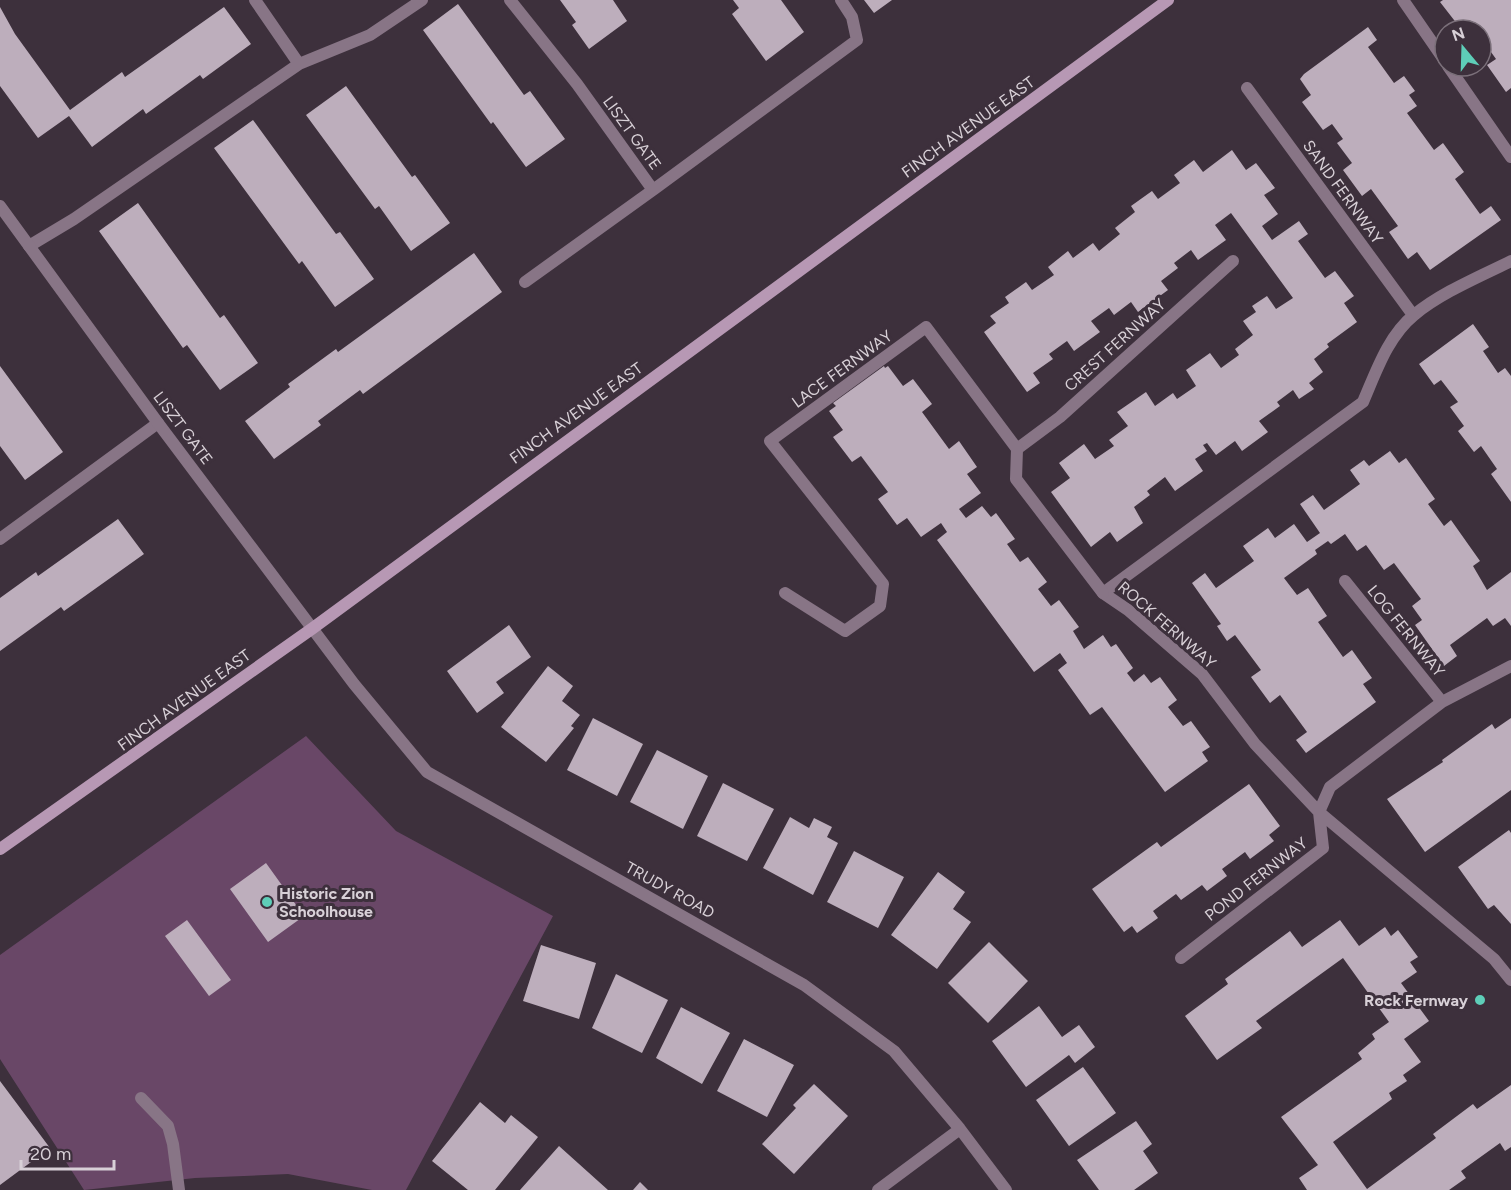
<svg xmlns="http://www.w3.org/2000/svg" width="1511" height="1190" font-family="Figtree,sans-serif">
	<rect width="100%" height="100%" fill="#3d303c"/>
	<!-- green -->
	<path fill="#694767" d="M 306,736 L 396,831 L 553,916 L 406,1190 L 372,1190 L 288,1174 L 195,1178 L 84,1190 L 0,1059 L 0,955 Z"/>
	<!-- building -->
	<path fill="#bdaebc" d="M 560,0 L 613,0 L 627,21 L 589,49 L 572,25 L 576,22 Z
		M 733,0 L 781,0 L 804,32 L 766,61 L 732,14 L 739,8 Z
		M 864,0 L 892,0 L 874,13 Z
		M 1443,0 L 1511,0 L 1511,88 L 1506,92 L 1487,65 L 1496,59 L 1481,38 L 1481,30 L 1475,30 L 1470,23 L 1461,29 L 1440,2 Z
		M 458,4 L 524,95 L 530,91 L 565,139 L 526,167 L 493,122 L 491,124 L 423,30 Z
		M 0,7 L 15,34 L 70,110 L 122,72 L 125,77 L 224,7 L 251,44 L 203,79 L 200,75 L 146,114 L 143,109 L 92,147 L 69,116 L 38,138 L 0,86 Z
		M 1368,27 L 1377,40 L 1368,47 L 1394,83 L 1404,76 L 1415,91 L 1409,95 L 1417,106 L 1407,113 L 1434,150 L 1443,143 L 1464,172 L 1455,179 L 1480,214 L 1491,206 L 1501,220 L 1430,270 L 1417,252 L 1408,259 L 1389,232 L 1398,226 L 1371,189 L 1362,196 L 1343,170 L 1352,163 L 1337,143 L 1343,139 L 1332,124 L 1323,130 L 1302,102 L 1311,95 L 1300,79 L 1304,74 Z
		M 346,86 L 412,177 L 415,175 L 450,223 L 411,251 L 379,206 L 375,209 L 306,115 Z
		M 253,120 L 336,234 L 340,232 L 374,279 L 335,307 L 302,261 L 299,264 L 214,148 Z
		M 1232,150 L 1246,170 L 1256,163 L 1275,188 L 1264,195 L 1278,214 L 1262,226 L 1272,240 L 1299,221 L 1308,234 L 1298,241 L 1325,278 L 1335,271 L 1354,296 L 1344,303 L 1357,322 L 1327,344 L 1329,347 L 1314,359 L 1323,372 L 1309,383 L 1314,389 L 1299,399 L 1293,390 L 1277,402 L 1280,406 L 1259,421 L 1268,432 L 1242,451 L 1235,441 L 1216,455 L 1207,443 L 1203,445 L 1207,451 L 1195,459 L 1203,471 L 1175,491 L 1165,477 L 1147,491 L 1150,495 L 1134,507 L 1143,523 L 1117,542 L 1110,532 L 1091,547 L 1051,492 L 1070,478 L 1059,463 L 1084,444 L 1095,459 L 1114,446 L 1109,440 L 1128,426 L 1117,412 L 1146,392 L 1155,406 L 1173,393 L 1177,399 L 1196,386 L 1186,370 L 1210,353 L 1221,368 L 1239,355 L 1235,349 L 1253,335 L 1243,321 L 1256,312 L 1252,306 L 1267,296 L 1276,309 L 1293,298 L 1231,213 L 1215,225 L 1226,240 L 1198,260 L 1191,250 L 1174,263 L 1178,268 L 1161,281 L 1168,290 L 1138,312 L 1131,302 L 1114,315 L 1109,308 L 1091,321 L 1100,332 L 1074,351 L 1067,341 L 1049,354 L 1053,359 L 1033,373 L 1040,383 L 1027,392 L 984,332 L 996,323 L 990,316 L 1009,303 L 1005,297 L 1026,282 L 1032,290 L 1054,275 L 1048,267 L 1068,251 L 1073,258 L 1093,243 L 1099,251 L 1120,234 L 1115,228 L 1135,212 L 1131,206 L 1152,191 L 1158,199 L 1180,183 L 1174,175 L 1194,160 L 1203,172 Z
		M 138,203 L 220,318 L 224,315 L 258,363 L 220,390 L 187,345 L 183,348 L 99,231 Z
		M 474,253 L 502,292 L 363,394 L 360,390 L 318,421 L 321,425 L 274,459 L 245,421 L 290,387 L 288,384 L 336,349 L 338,352 Z
		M 1473,324 L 1489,347 L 1483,351 L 1498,373 L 1505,368 L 1511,376 L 1511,502 L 1491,474 L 1497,469 L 1481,446 L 1474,452 L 1458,431 L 1464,426 L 1450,407 L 1458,402 L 1441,380 L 1434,385 L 1419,364 Z
		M 0,366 L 63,452 L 25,480 L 0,446 Z
		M 884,366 L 885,368 L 888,366 L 903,386 L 913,379 L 932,404 L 922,412 L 949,449 L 959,441 L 977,467 L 967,474 L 981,493 L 959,509 L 966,518 L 982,506 L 991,517 L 996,513 L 1015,539 L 1007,544 L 1020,562 L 1028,557 L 1047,582 L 1038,589 L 1051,606 L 1059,600 L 1079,627 L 1073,631 L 1084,649 L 1103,635 L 1111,647 L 1116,644 L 1133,668 L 1127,673 L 1134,682 L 1144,674 L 1151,683 L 1160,677 L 1177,700 L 1168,707 L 1183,726 L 1191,721 L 1210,747 L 1202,752 L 1208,761 L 1165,792 L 1102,707 L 1090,715 L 1058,670 L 1067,663 L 1060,653 L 1034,672 L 937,540 L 947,532 L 941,523 L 921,537 L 907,518 L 897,525 L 878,499 L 888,492 L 861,456 L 852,462 L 833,437 L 843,430 L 829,411 L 836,406 L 833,403 Z
		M 1390,451 L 1399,463 L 1406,458 L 1435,499 L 1428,504 L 1444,526 L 1451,520 L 1480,561 L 1473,566 L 1487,590 L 1511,572 L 1511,626 L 1505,618 L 1493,626 L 1487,618 L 1450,645 L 1457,656 L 1444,666 L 1415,625 L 1422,620 L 1412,606 L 1421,599 L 1394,563 L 1384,570 L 1366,545 L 1357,551 L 1345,534 L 1331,544 L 1328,541 L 1315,550 L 1317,554 L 1284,578 L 1297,595 L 1308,588 L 1327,616 L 1318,622 L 1343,657 L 1352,650 L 1372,678 L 1363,684 L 1376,702 L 1306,753 L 1296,740 L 1307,732 L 1280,695 L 1270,703 L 1251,677 L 1261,670 L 1235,635 L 1227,641 L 1217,626 L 1221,624 L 1192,583 L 1205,573 L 1216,588 L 1254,561 L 1243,546 L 1268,528 L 1275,538 L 1294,524 L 1307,542 L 1320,533 L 1300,504 L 1313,495 L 1324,510 L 1360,484 L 1350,470 L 1364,460 L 1369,466 Z
		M 118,519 L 144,554 L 64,611 L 61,607 L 0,651 L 0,598 L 36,572 L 38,576 Z
		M 509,625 L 531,657 L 496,682 L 504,693 L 477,713 L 447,671 Z
		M 548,666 L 573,686 L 562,701 L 580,715 L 571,726 L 574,728 L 546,762 L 501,727 Z
		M 593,718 L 643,744 L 617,796 L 567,770 Z
		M 1511,718 L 1511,790 L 1425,852 L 1387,799 L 1443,762 L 1442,760 L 1492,724 L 1495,729 Z
		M 657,750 L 708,776 L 683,829 L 630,802 Z
		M 723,783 L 774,809 L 747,861 L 697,836 Z
		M 1249,784 L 1280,826 L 1269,835 L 1274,841 L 1250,859 L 1245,852 L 1222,869 L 1227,876 L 1207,891 L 1202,885 L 1181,900 L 1176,894 L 1153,911 L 1158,918 L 1137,933 L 1132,926 L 1124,932 L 1092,889 L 1157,842 L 1161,847 Z
		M 790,817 L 809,828 L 814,818 L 832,827 L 827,837 L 838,843 L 813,895 L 763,868 Z
		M 1509,830 L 1511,833 L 1511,924 L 1494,905 L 1488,909 L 1458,867 Z
		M 854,851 L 904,877 L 878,928 L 827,902 Z
		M 266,863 L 304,916 L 268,942 L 230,889 Z
		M 938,872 L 965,892 L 953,909 L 971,922 L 937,969 L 891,935 Z
		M 187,920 L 231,980 L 209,996 L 165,936 Z
		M 1340,920 L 1359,946 L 1385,927 L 1391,936 L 1398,930 L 1418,957 L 1410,962 L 1417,972 L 1401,983 L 1429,1021 L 1404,1039 L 1421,1062 L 1403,1075 L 1407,1081 L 1389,1093 L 1392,1099 L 1333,1142 L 1367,1189 L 1436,1138 L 1433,1134 L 1473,1104 L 1477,1109 L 1511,1085 L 1511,1147 L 1505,1151 L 1500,1143 L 1461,1171 L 1466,1178 L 1449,1190 L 1307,1190 L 1299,1178 L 1318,1165 L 1281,1117 L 1362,1059 L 1358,1053 L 1375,1039 L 1372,1034 L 1389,1022 L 1343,958 L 1256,1021 L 1262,1028 L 1217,1060 L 1185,1016 L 1228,984 L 1225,979 L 1290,931 L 1302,947 Z
		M 989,942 L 1028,981 L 988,1023 L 948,983 Z
		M 541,945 L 596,963 L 579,1019 L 523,1001 Z
		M 616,974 L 668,1000 L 642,1053 L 592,1028 Z
		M 1039,1006 L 1062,1037 L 1079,1025 L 1095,1047 L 1075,1063 L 1069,1055 L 1026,1087 L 992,1041 Z
		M 681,1007 L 730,1033 L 702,1084 L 656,1058 Z
		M 744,1039 L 794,1065 L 767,1117 L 717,1091 Z
		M 1083,1067 L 1116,1113 L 1069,1146 L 1036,1100 Z
		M 0,1081 L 50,1148 L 0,1185 Z
		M 814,1084 L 848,1116 L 794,1174 L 762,1144 L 796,1108 L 793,1105 Z
		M 480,1102 L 505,1123 L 511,1115 L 538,1137 L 495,1190 L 468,1190 L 432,1161 Z
		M 1136,1121 L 1152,1144 L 1143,1151 L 1158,1173 L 1134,1190 L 1099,1190 L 1077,1160 Z
		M 559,1146 L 608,1190 L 520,1190 Z
		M 640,1182 L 648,1190 L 633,1190 Z"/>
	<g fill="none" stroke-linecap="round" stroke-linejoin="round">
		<!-- service -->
		<path stroke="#887586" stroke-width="12" d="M 255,0 L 299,64
			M 510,0 L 577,84 L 653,190 L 525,282
			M 1403,0 L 1445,61
			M 1448,66 L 1511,157
			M 1247,88 L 1413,315
			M 653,190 L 857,40 L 852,17 L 841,0
			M 29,246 L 74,219 L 299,64 L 370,35 L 422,0
			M 1511,261 C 1479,277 1442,292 1414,315 C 1388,336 1376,372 1363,402 L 1103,593 L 1128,610 L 1202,674 L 1255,744 L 1319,812 L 1494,959 L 1511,980
			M 1017,449 L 1060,417 L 1233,261
			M 0,539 L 158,423
			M 1345,581 L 1442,702
			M 1181,958 L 1323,848 L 1319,812 L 1330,787 L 1442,702 L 1511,666
			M 141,1098 L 168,1126 L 173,1144 L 179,1190"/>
		<!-- minor -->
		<path stroke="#887586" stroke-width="12" d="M 0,206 L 158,423 L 354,684 L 427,772 L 804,985 L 894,1051 L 960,1129 L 1006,1190
			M 785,593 L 845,631 L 880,606 L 883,584 L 770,441 L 926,327 L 1017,449 L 1016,479 L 1103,593
			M 878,1190 L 960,1129"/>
		<!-- secondary -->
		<path stroke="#b798b4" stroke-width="12" d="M 0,849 L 313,628 L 1168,0"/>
	</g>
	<!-- markers -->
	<g fill="#5eceb8" stroke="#3d303c" stroke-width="2">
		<circle cx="267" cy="902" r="6"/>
		<circle cx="1480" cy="1000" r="6"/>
	</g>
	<g text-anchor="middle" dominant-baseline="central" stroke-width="6" stroke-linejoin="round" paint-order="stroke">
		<!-- street labels -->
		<g font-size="16" fill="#d8d0d7" stroke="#3d303c">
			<text transform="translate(968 127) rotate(-36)">FINCH AVENUE EAST</text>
			<text transform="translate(632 133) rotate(54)">LISZT GATE</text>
			<text transform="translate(1343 192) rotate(54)">SAND FERNWAY</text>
			<text transform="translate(1115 345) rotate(-42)">CREST FERNWAY</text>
			<text transform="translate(842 369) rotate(-36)">LACE FERNWAY</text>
			<text transform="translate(576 413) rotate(-36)">FINCH AVENUE EAST</text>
			<text transform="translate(183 428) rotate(53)">LISZT GATE</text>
			<text transform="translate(1167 625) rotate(41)">ROCK FERNWAY</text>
			<text transform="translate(1406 631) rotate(51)">LOG FERNWAY</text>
			<text transform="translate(184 700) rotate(-36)">FINCH AVENUE EAST</text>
			<text transform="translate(1256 879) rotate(-38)">POND FERNWAY</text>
			<text transform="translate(670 890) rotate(29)">TRUDY ROAD</text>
		</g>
		<!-- poi labels -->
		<g font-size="16" font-weight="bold" fill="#d8d0d7" stroke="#3d303c" text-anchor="start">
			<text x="279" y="893">Historic Zion<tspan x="279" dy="18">Schoolhouse</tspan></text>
			<text x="1468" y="1000" text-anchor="end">Rock Fernway</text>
		</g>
	</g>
	<!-- north arrow -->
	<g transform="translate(1463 48) rotate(341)"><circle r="28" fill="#3d303c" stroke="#7b707a" stroke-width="1.5"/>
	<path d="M0-4.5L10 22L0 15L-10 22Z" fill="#5eceb8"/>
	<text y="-9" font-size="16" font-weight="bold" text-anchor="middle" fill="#d8d0d7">N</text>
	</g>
	<!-- scale -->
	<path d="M21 1160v9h93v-9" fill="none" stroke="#d8d0d7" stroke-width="3"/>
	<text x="30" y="1160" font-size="18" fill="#d8d0d7" stroke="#3d303c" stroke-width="4.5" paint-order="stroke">20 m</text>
</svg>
